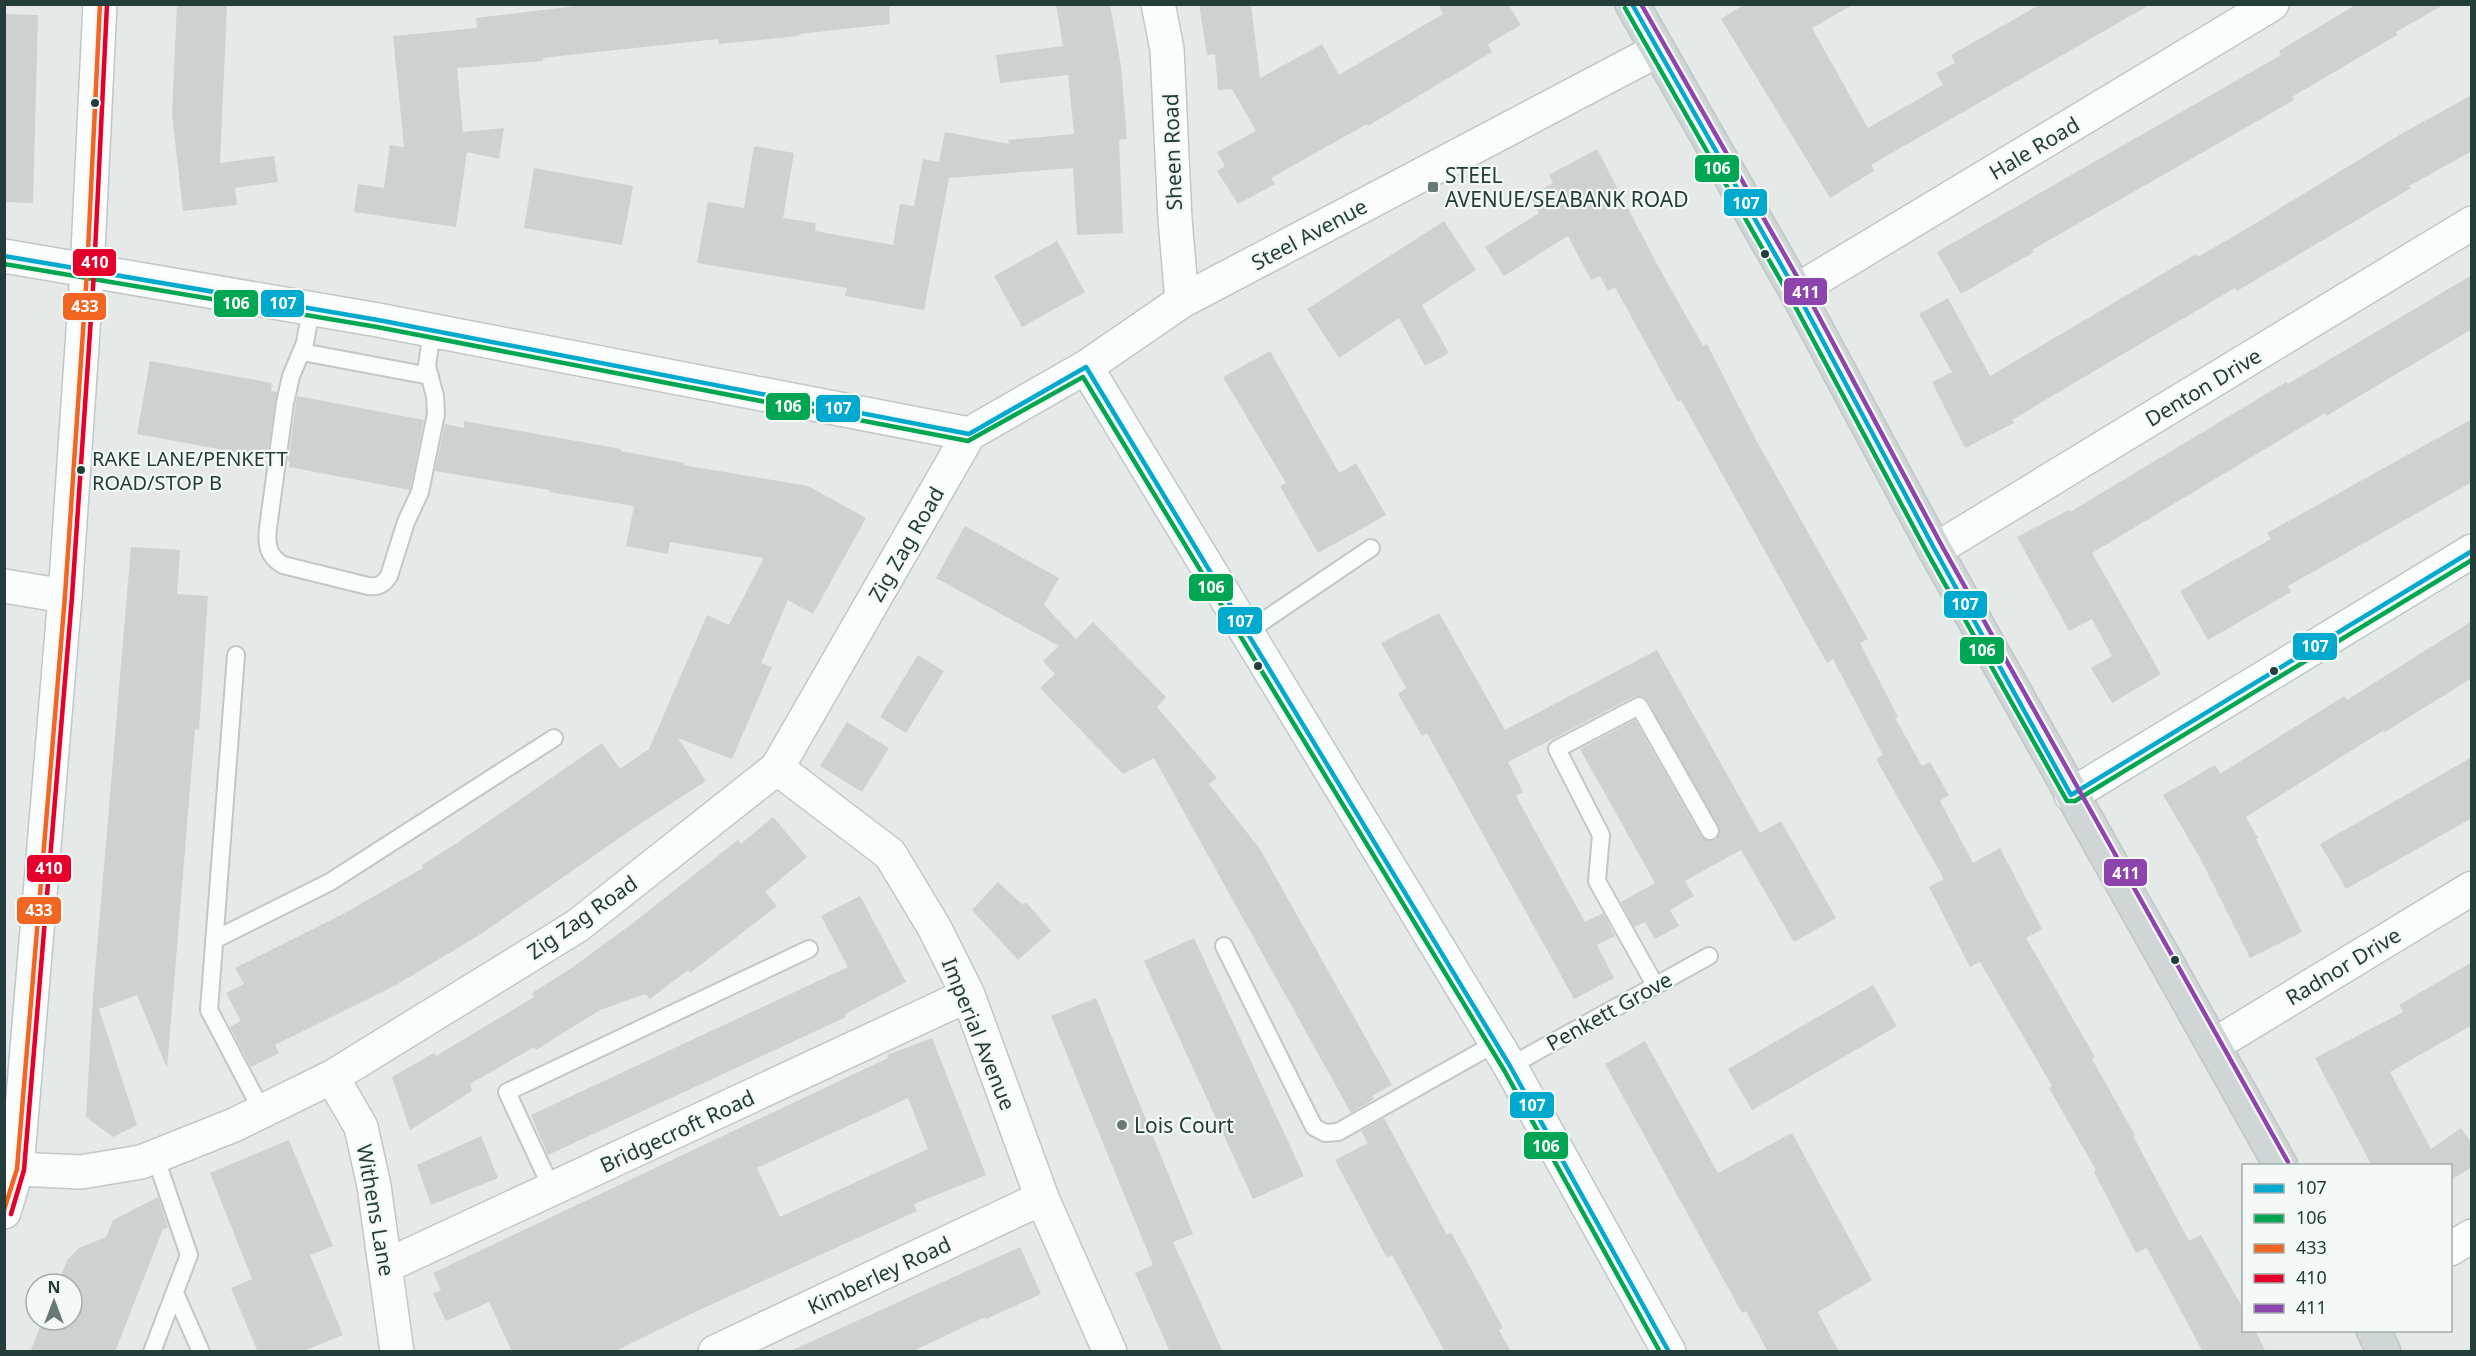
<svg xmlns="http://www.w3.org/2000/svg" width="2476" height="1356" font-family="'Noto Sans',sans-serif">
	<rect width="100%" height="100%" fill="#e5eae9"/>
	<!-- building -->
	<path fill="#cdd1d0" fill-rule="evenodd" d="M 177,4 L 227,4 L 220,163 L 274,156 L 278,182 L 235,188 L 237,205 L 183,211 L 172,114 Z
		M 592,4 L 889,4 L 890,24 L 799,34 L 799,36 L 719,44 L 718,39 L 542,58 L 543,61 L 457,68 L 463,132 L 504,128 L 499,159 L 467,152 L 456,227 L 354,212 L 358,184 L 384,188 L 390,145 L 404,147 L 393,36 L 477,28 L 476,18 Z
		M 1056,4 L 1110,4 L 1121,66 L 1127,139 L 1119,140 L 1123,233 L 1077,235 L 1073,168 L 949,178 L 924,310 L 845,296 L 847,288 L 697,263 L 708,202 L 744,208 L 754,146 L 794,153 L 783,218 L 816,223 L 815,231 L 893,245 L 900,204 L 914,206 L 923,159 L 939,162 L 945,132 L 1009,144 L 1008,140 L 1074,134 L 1068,75 L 1000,83 L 996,55 L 1063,46 Z
		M 1199,4 L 1251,4 L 1260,78 L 1322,44 L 1339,75 L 1443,14 L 1438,4 L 1508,4 L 1521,25 L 1488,44 L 1492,52 L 1368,126 L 1367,124 L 1271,178 L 1275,184 L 1238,204 L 1217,171 L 1225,166 L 1217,152 L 1256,131 L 1232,89 L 1218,90 L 1215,54 L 1207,55 Z
		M 1745,4 L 1854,4 L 1812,28 L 1868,128 L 1943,85 L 1936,73 L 1955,63 L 1951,55 L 2041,4 L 2151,4 L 1871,165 L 1874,171 L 1830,198 L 1721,19 Z
		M 2357,4 L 2445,4 L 2396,32 L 2397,35 L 2292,97 L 2294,100 L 2032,250 L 2034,252 L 1961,294 L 1937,252 L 2281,55 L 2279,51 Z
		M 4,14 L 38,15 L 33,203 L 4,202 Z
		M 2472,95 L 2472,151 L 2409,186 L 2411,188 L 2237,291 L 2235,288 L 2096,370 L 2012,420 L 2014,423 L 1965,448 L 1932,382 L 1952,372 L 1919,314 L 1948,298 L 1990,376 L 2196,254 L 2198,257 L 2251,226 L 2401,134 Z
		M 1597,149 L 1657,264 L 1703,346 L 1707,344 L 1756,440 L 1868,639 L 1860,643 L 1898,717 L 1895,718 L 1922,766 L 1930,762 L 1949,795 L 1940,801 L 1973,863 L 2000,848 L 2042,929 L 2026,938 L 2095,1057 L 2092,1059 L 2135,1135 L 2133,1136 L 2189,1241 L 2201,1235 L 2244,1310 L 2244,1330 L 2255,1330 L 2266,1352 L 2203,1352 L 2147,1248 L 2136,1253 L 2094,1172 L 2096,1170 L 2049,1088 L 2052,1086 L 1980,962 L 1970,967 L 1929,887 L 1944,879 L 1876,759 L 1883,755 L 1833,659 L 1827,663 L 1681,400 L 1678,402 L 1615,287 L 1608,291 L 1600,276 L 1591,280 L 1568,236 L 1504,276 L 1485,247 L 1539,213 L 1530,196 L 1553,183 L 1549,175 Z
		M 534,168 L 633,186 L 622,245 L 524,228 Z
		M 1444,221 L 1476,270 L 1422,305 L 1449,353 L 1425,366 L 1399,318 L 1339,358 L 1307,309 Z
		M 1057,241 L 1085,292 L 1022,327 L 994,276 Z
		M 2472,275 L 2472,329 L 2326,416 L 2325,413 L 2092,553 L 2161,674 L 2112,703 L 2091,668 L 2112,656 L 2092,619 L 2069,631 L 2017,537 L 2069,510 L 2070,512 L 2286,382 L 2288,384 Z
		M 1270,351 L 1339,473 L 1356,463 L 1386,515 L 1318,553 L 1280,486 L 1286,483 L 1223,377 Z
		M 150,361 L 272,383 L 271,391 L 277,392 L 267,458 L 137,434 Z
		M 297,396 L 424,420 L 410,490 L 289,467 L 290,462 L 288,461 Z
		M 2472,419 L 2472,482 L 2288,586 L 2291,592 L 2208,640 L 2180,591 L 2271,539 L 2267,533 Z
		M 464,421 L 621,449 L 621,451 L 684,463 L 683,465 L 808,486 L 866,518 L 813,614 L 788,600 L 761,663 L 772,667 L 732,759 L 678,738 L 706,781 L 634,828 L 481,934 L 396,985 L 275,1045 L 279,1053 L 251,1067 L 230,1027 L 241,1021 L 226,993 L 244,984 L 235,968 L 343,914 L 423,868 L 422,865 L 457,843 L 602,743 L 620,769 L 649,749 L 707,615 L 729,625 L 764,558 L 670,542 L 668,554 L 626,546 L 634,506 L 549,492 L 550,490 L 435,471 L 445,424 L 464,428 Z
		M 965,526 L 1059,578 L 1044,605 L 1076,639 L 1093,622 L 1166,697 L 1157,707 L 1217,778 L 1209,784 L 1260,849 L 1392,1085 L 1372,1096 L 1374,1099 L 1351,1113 L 1154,758 L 1123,774 L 1040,688 L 1055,674 L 1043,661 L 1059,646 L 936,578 Z
		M 131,547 L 180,550 L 177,594 L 208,596 L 201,702 L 199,730 L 195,729 L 167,1068 L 137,995 L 99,1009 L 137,1125 L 113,1137 L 86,1117 L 93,996 Z
		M 1439,613 L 1505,730 L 1657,650 L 1760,833 L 1781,821 L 1836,918 L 1794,942 L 1741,850 L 1685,881 L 1694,896 L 1670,910 L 1679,926 L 1655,939 L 1645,922 L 1634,927 L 1621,902 L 1655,883 L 1580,749 L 1635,720 L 1701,836 L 1711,841 L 1716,840 L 1720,832 L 1648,701 L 1644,697 L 1635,696 L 1508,762 L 1523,792 L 1516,796 L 1585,922 L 1603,913 L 1615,936 L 1597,945 L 1614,978 L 1574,999 L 1427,733 L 1422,736 L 1398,694 L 1406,688 L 1381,643 Z
		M 2472,621 L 2472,678 L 2385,732 L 2384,730 L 2246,817 L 2258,838 L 2256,839 L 2302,932 L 2250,958 L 2200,858 L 2163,795 L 2215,765 L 2220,774 L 2344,696 L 2347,700 Z
		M 918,655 L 944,671 L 906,733 L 880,717 Z
		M 847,722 L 889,748 L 862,792 L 820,766 Z
		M 2472,757 L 2472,818 L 2346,889 L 2320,844 Z
		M 773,817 L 807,857 L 765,892 L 777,906 L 690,973 L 688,970 L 650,999 L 645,994 L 600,1010 L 536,1050 L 534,1047 L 470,1084 L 472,1091 L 410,1130 L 392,1077 L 434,1053 L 436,1056 L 534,997 L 532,993 L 570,969 L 633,923 L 738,840 L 741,844 Z
		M 998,882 L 1023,905 L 1026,902 L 1051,931 L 1018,960 L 972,910 Z
		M 860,896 L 906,982 L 845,1014 L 846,1017 L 548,1155 L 531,1115 L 848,967 L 821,916 Z
		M 1194,938 L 1304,1176 L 1253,1199 L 1144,961 Z
		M 2472,962 L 2472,1025 L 2390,1072 L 2431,1149 L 2461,1128 L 2472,1144 L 2472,1167 L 2453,1179 L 2451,1176 L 2451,1166 L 2372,1166 L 2315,1058 L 2403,1012 L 2399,1005 Z
		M 1873,985 L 1897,1026 L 1752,1110 L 1728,1069 Z
		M 1096,998 L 1193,1234 L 1173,1242 L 1223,1352 L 1170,1352 L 1135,1273 L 1153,1265 L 1051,1016 Z
		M 932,1038 L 986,1175 L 914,1204 L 917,1211 L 695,1312 L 613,1352 L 512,1352 L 489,1302 L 446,1321 L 433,1294 L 441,1290 L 433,1273 L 888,1058 L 887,1055 ZM 908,1098 L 928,1149 L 780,1217 L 757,1168 Z
		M 1645,1041 L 1718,1173 L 1792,1133 L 1872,1280 L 1818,1312 L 1839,1352 L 1768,1352 L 1746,1311 L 1742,1313 L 1605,1064 Z
		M 1384,1118 L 1447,1235 L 1451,1232 L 1503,1328 L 1499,1330 L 1511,1352 L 1445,1352 L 1392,1255 L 1387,1258 L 1335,1160 L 1368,1143 L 1361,1131 Z
		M 481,1136 L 498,1178 L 431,1205 L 417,1165 Z
		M 289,1140 L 333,1246 L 310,1255 L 343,1335 L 301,1352 L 258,1352 L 231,1288 L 252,1279 L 210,1173 Z
		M 158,1197 L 168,1227 L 163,1229 L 115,1352 L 30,1352 L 43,1320 L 72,1320 L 72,1284 L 58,1284 L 67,1260 L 79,1248 L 106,1237 L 113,1220 Z
		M 1020,1247 L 1041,1294 L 986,1319 L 985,1317 L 911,1352 L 788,1352 Z"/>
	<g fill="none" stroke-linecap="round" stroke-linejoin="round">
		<defs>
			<path id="lane" d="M 311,309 L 305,343 L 291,376 L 285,403 L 268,528 C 266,545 268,556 283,565 L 368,586 C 378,587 383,585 389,576 L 406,522 L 420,492 L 436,414 L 435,396 L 427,366 L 432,331
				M 302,352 L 430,376
				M 1247,632 L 1371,548
				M 236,655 L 209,1010 L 262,1111
				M 214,940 L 330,882 L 554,738
				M 1224,946 L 1314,1127 L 1325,1133 L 1338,1132 L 1496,1043
				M 1655,985 L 1597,881 L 1601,835 L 1557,749 L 1639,706 L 1710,831
				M 1510,1066 L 1709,956
				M 552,1189 L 507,1092 L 809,949
				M 175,1293 L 201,1352
				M 152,1352 L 189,1255 L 155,1156"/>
			<path id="street" d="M 1158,4 L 1167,49 L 1175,219 L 1182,301
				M 4,256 L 378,320 L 969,434
				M 1796,291 L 2272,4
				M 1086,367 L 1510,1066 L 1669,1352
				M 969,434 L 1086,367 L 1182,301 L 1658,50
				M 1935,550 L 2472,223
				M 4,586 L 65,596
				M 777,768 L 890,854 L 934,927 L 968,995 L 1042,1198 L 1110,1352
				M 2071,795 L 2472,551
				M 2214,1045 L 2472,888
				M 332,1077 L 361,1127 L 374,1186 L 397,1352
				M 17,1169 L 81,1172 L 141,1162 L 234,1125 L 332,1077 L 577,926 L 777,768 L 969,434
				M 2450,1249 L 2472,1236
				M 386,1266 L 968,995
				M 715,1352 L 1042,1198"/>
			<path id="secondary" d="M 4,1212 L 17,1169 L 65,596 L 87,272 L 100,4"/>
			<path id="primary" d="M 1632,4 L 1796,291 L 1935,550 L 2281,1166
				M 2373,1330 L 2384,1352"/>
		</defs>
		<!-- lane casing -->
		<use href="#lane" stroke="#c2c7c6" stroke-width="20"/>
		<!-- street casing -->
		<use href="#street" stroke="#c2c7c6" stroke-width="36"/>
		<!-- secondary casing -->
		<use href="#secondary" stroke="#c1c7c6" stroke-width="36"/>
		<!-- primary casing -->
		<use href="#primary" stroke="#bdc6c4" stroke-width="36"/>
		<!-- lane -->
		<use href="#lane" stroke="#fbfcfc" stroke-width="16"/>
		<!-- street -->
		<use href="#street" stroke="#fbfcfc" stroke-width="33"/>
		<!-- secondary -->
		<use href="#secondary" stroke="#fbfcfc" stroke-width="33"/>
		<!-- primary -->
		<use href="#primary" stroke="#cfd6d5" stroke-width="33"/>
		<defs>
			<path id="bus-1" d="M 1632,4 L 1796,291 L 1935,550 L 2071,795 L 2472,551
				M 4,256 L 378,320 L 969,434 L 1086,367 L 1510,1066 L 1669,1352"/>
			<path id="bus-2" d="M 1625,8 L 1789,295 L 1928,554 L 2067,801 L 2075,801 L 2472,560
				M 4,264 L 377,327 L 968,441 L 1083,377 L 1504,1070 L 1660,1352"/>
			<path id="bus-3" d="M 4,1210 L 17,1169 L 65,596 L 87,272 L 100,4"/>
			<path id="bus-4" d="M 11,1214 L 24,1170 L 72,597 L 94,273 L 107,4"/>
			<path id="bus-5" d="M 1641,4 L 1803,287 L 1942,546 L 2288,1162"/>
		</defs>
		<!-- bus-1 casing -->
		<use href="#bus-1" stroke="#f4f9f7" stroke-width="9"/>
		<!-- bus-2 casing -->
		<use href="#bus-2" stroke="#f4f9f7" stroke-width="9"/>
		<!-- bus-3 casing -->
		<use href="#bus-3" stroke="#f4f9f7" stroke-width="9"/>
		<!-- bus-4 casing -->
		<use href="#bus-4" stroke="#f4f9f7" stroke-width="9"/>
		<!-- bus-5 casing -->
		<use href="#bus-5" stroke="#f4f9f7" stroke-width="9"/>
		<!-- bus-1 -->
		<use href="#bus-1" stroke="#00a9ce" stroke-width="4.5"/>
		<!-- bus-2 -->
		<use href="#bus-2" stroke="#00a651" stroke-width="4.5"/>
		<!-- bus-3 -->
		<use href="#bus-3" stroke="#f26522" stroke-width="4.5"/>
		<!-- bus-4 -->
		<use href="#bus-4" stroke="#e4002b" stroke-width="4.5"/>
		<!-- bus-5 -->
		<use href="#bus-5" stroke="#8e44ad" stroke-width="4.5"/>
	</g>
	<!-- markers -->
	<g fill="#243d3a" stroke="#f4f9f7" stroke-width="2">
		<circle cx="95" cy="103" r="5"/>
		<circle cx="1765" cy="254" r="5"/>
		<circle cx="81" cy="470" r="5"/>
		<circle cx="1258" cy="666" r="5"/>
		<circle cx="2274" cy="671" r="5"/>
		<circle cx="2175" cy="960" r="5"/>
	</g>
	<g fill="#687a77" stroke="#f4f9f7" stroke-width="2">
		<rect x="1427" y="181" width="12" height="12" rx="3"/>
		<circle cx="1122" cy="1125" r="6"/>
	</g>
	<g text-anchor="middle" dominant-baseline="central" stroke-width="4.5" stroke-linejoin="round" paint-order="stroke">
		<!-- bus labels -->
		<g font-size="20" fill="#243d3a" stroke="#f4f9f7" text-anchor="start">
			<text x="92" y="458">RAKE LANE/PENKETT<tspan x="92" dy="24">ROAD/STOP B</tspan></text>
		</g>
		<!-- street labels -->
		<g font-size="21" fill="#243d3a" stroke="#f4f9f7">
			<text transform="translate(2034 148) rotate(-31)">Hale Road</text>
			<text transform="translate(1172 152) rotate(-92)">Sheen Road</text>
			<text transform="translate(1309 234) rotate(-28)">Steel Avenue</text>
			<text transform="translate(2203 387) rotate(-31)">Denton Drive</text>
			<text transform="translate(906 544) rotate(-60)">Zig Zag Road</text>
			<text transform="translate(582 917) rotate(-35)">Zig Zag Road</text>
			<text transform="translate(2343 966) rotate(-31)">Radnor Drive</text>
			<text transform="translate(1609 1011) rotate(-29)">Penkett Grove</text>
			<text transform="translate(979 1034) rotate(68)">Imperial Avenue</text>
			<text transform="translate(677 1131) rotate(-25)">Bridgecroft Road</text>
			<text transform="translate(376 1210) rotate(80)">Withens Lane</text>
			<text transform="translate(879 1275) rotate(-25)">Kimberley Road</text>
		</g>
		<!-- poi labels -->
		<g font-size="21" fill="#243d3a" stroke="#f4f9f7" text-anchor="start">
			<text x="1445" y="175">STEEL<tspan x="1445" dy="24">AVENUE/SEABANK ROAD</tspan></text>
			<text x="1134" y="1125">Lois Court</text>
		</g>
	</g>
	<g stroke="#f4f9f7" stroke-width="2">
		<rect x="1694" y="154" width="46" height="29" rx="6" fill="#00a651"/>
		<rect x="1723" y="188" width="45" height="29" rx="6" fill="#00a9ce"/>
		<rect x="72" y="248" width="45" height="29" rx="6" fill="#e4002b"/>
		<rect x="1783" y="277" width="45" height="29" rx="6" fill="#8e44ad"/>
		<rect x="213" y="289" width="46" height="29" rx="6" fill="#00a651"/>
		<rect x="260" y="289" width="45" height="29" rx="6" fill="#00a9ce"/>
		<rect x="62" y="292" width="45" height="29" rx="6" fill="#f26522"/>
		<rect x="765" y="392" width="46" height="29" rx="6" fill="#00a651"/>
		<rect x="815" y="394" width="46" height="29" rx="6" fill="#00a9ce"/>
		<rect x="1188" y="573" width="46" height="29" rx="6" fill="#00a651"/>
		<rect x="1943" y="590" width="45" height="29" rx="6" fill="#00a9ce"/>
		<rect x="1217" y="606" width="46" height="29" rx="6" fill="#00a9ce"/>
		<rect x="2292" y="632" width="46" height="29" rx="6" fill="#00a9ce"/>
		<rect x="1959" y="636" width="46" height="29" rx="6" fill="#00a651"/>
		<rect x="26" y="854" width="46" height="29" rx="6" fill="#e4002b"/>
		<rect x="2103" y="858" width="45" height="29" rx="6" fill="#8e44ad"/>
		<rect x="16" y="896" width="46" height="29" rx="6" fill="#f26522"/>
		<rect x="1509" y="1091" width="46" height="28" rx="6" fill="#00a9ce"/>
		<rect x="1523" y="1131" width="46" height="29" rx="6" fill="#00a651"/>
	</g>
	<g font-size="16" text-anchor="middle" font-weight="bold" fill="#fff">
		<text x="1717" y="174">106</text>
		<text x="1746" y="209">107</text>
		<text x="95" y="268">410</text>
		<text x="1806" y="298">411</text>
		<text x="236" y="309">106</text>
		<text x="283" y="309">107</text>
		<text x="85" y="312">433</text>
		<text x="788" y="412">106</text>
		<text x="838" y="414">107</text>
		<text x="1211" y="593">106</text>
		<text x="1965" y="610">107</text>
		<text x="1240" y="627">107</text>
		<text x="2315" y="652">107</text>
		<text x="1982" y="656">106</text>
		<text x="49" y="874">410</text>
		<text x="2126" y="879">411</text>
		<text x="39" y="916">433</text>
		<text x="1532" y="1111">107</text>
		<text x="1546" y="1152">106</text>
	</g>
	<!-- border -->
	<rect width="2476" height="1356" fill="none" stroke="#243d3a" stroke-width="12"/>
	<!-- legend -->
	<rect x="2242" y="1164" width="210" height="168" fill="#f4f9f7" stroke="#a1aeab" stroke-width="1.5"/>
	<rect x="2254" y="1184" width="30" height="9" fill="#00a9ce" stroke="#a1aeab" stroke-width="1.5"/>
	<text x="2296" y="1194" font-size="18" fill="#243d3a">107</text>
	<rect x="2254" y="1214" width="30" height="9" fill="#00a651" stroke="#a1aeab" stroke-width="1.5"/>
	<text x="2296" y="1224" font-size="18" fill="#243d3a">106</text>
	<rect x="2254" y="1244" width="30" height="9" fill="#f26522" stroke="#a1aeab" stroke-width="1.5"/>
	<text x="2296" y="1254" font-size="18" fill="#243d3a">433</text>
	<rect x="2254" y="1274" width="30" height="9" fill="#e4002b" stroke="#a1aeab" stroke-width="1.5"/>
	<text x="2296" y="1284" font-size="18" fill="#243d3a">410</text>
	<rect x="2254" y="1304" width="30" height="9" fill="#8e44ad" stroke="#a1aeab" stroke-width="1.5"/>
	<text x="2296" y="1314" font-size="18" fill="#243d3a">411</text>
	<!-- north arrow -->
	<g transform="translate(54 1302)"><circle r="28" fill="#f4f9f7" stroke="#a1aeab" stroke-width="1.5"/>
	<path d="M0-4.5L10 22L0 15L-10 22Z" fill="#687a77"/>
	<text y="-9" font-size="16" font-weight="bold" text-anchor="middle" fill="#243d3a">N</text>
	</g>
</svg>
